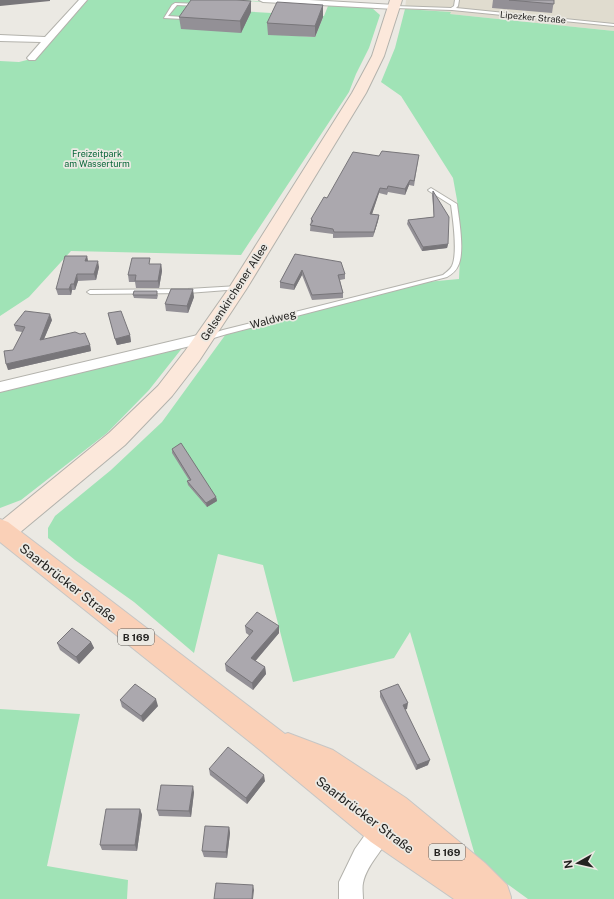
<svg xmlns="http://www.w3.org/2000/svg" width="614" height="899" font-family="'Public Sans',sans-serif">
	<rect width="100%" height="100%" fill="#ebe9e3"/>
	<!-- built -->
	<path fill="#e0dccf" d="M 406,0 L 614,0 L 614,31 L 450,14 L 450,12 L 405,9 Z"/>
	<!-- green -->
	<path fill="#a0e3b6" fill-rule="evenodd" d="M 88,0 L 227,0 L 222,10 L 324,16 L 328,6 L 232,0 L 238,0 L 372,8 L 380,15 L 369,48 L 356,74 L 349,92 L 241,255 L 71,251 L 29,297 L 0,316 L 0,61 L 19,62 L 27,60 L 35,60 ZM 323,17 L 315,37 L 268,34 Z
		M 405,9 L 451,12 L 450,14 L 614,31 L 614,899 L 528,899 L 477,862 L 410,632 L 394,658 L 293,682 L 263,565 L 218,554 L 194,653 L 134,602 L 75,560 L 48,538 L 48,528 L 55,516 L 111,470 L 162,422 L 226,334 L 426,282 L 459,279 L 461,235 L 457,200 L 453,178 L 401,96 L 381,82 L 395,48 Z
		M 183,347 L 149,390 L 107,433 L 21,500 L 0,508 L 0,390 Z
		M 0,709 L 80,714 L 47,866 L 128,880 L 127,899 L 0,899 Z"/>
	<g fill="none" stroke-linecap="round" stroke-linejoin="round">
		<defs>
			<path id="service" d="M 455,0 L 459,0 L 458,6 L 456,8 L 614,24 L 614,26 L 452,10 L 395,8 L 393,7 L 395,6 L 451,8 L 454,6 Z
				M 175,3 L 199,4 L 201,5 L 199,6 L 177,5 L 168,16 L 183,17 L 184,17 L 184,19 L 164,18 L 172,5 Z
				M 431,188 L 457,204 C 459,220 465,252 458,266 C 456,271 452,274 447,277 L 227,334 L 207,340 L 205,340 L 203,338 L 205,336 L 223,330 L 443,275 C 446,272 450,270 452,266 C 458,253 453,219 451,205 L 429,191 L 428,190 Z
				M 238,286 L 241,288 L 240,289 L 188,293 L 90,294 L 87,292 L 90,290 L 188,289 Z"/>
			<path id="minor" d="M 79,0 L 87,0 L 35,60 L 29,60 L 27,58 L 41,42 L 0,41 L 0,35 L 45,37 Z
				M 259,0 L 309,0 L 395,5 L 399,7 L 395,9 L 263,2 Z
				M 206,333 L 211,335 L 213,338 L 211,341 L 0,392 L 0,382 Z
				M 385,815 L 393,818 L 396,826 C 388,845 367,863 363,883 C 362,888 363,894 363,899 L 339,899 L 339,882 L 355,849 L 377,818 Z"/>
			<path id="secondary" d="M 390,0 L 402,0 L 384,56 L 366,93 L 247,288 L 199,361 L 172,396 L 125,445 L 12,539 L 4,542 L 0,540 L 0,522 L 109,433 L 158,386 L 185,351 L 229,288 L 352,93 L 372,56 Z"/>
			<path id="primary" d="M 0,519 L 8,522 L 285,734 L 288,733 L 333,750 L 406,798 L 485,863 L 507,885 L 511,897 L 511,899 L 454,899 L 371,842 L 260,750 L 0,542 Z"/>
		</defs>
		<!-- service casing -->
		<use href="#service" stroke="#b3b2ac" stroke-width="2"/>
		<!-- minor casing -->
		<use href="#minor" stroke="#b3b2ac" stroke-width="2"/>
		<!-- secondary casing -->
		<use href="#secondary" stroke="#b3b2ac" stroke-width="2"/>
		<!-- primary casing -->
		<use href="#primary" stroke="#c6c6c5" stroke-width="2"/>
		<!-- service -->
		<use href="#service" fill="#fff" fill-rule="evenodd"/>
		<!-- minor -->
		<use href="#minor" fill="#fff" fill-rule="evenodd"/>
		<!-- secondary -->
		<use href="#secondary" fill="#fce8db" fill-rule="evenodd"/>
		<!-- primary -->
		<use href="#primary" fill="#fad0b7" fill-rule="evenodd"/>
	</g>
	<!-- wall -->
	<path fill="#939096" d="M 493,0 L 554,0 L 552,13 L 492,8 Z
		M 251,1 L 251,12 L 241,33 L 181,29 L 179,17 Z
		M 323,5 L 323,17 L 315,37 L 268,35 L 267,23 Z
		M 379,156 L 418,161 L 414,186 L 409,185 L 405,195 L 388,192 L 387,195 L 379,193 L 372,214 L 379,215 L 378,221 L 373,237 L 333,238 L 333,234 L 310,231 L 311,219 L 327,198 Z
		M 433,191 L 448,244 L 447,248 L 422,251 L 407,224 L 408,220 L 434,217 L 432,195 Z
		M 295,254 L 345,274 L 345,279 L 340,280 L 343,293 L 343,298 L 312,300 L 302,275 L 294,290 L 280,288 L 280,282 Z
		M 87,256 L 88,261 L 99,267 L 96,280 L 78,281 L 75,290 L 72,290 L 71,295 L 58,295 L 56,289 Z
		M 151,264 L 161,264 L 162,271 L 159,288 L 136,288 L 135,282 L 129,282 L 128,275 Z
		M 133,295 L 158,295 L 157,299 L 134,298 Z
		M 194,297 L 188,313 L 166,311 L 165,304 Z
		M 108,313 L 130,335 L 131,342 L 117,345 Z
		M 52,320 L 44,339 L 90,345 L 91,351 L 8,370 L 22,332 L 16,331 L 14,325 Z
		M 172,449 L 216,497 L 217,501 L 207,507 L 188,485 L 187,481 L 189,480 L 172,453 Z
		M 245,626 L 279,633 L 255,661 L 265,667 L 266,674 L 253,690 L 226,671 L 225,664 L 250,636 L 246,633 Z
		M 91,642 L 94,648 L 79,664 L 60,650 L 57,643 Z
		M 380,691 L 407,709 L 405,709 L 428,765 L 416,770 L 380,697 Z
		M 120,700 L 158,706 L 143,722 L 122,707 Z
		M 209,769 L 265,781 L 247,804 L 210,775 Z
		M 194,792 L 191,817 L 159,816 L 157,810 Z
		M 140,809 L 142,815 L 137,851 L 102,850 L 100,845 Z
		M 229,827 L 230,833 L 227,858 L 204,857 L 202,851 Z"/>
	<!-- shaded-wall -->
	<path fill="#78767a" d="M 0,0 L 50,0 L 50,1 L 0,6 Z
		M 251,1 L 251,12 L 241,33 L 240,21 Z
		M 323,5 L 323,17 L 315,37 L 315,26 Z
		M 410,180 L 409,185 L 405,195 L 405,189 Z
		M 380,188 L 379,193 L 370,220 L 370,214 Z
		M 379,215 L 378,221 L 373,237 L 374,232 Z
		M 448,244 L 447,248 L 422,251 L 423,247 Z
		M 87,256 L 88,262 L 85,261 Z
		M 98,261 L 99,267 L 96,280 L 94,274 Z
		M 161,264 L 162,271 L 159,288 L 158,281 Z
		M 302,270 L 302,275 L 294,290 L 294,285 Z
		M 77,274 L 78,281 L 75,290 L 74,284 Z
		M 71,284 L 72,290 L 71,295 L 69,289 Z
		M 193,289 L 194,297 L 188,313 L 187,306 Z
		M 50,314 L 52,320 L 41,346 L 40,340 Z
		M 130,335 L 131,342 L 117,345 L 115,339 Z
		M 90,345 L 91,351 L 8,370 L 6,364 Z
		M 216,497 L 217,501 L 207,507 L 206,503 Z
		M 279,626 L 279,633 L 252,665 L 251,658 Z
		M 91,642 L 94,648 L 79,664 L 76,657 Z
		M 265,667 L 266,674 L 253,690 L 252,683 Z
		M 156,699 L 158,706 L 143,722 L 141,716 Z
		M 408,703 L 407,709 L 402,711 L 403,705 Z
		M 430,760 L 428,765 L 416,770 L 417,765 Z
		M 264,775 L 265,781 L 247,804 L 246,798 Z
		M 193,786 L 194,792 L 191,817 L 189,811 Z
		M 140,809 L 142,815 L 137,851 L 135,845 Z
		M 229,827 L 230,833 L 227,858 L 226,852 Z
		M 253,885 L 254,890 L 253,899 L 252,899 Z"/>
	<!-- building -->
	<path fill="#aba8ae" stroke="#78767a" d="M 191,0 L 236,0 L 251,1 L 240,21 L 179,17 Z
		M 509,0 L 554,0 L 554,4 Z
		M 277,2 L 323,5 L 315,26 L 267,23 Z
		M 382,151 L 419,155 L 414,181 L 410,180 L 405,189 L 388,186 L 387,189 L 380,188 L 370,214 L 379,215 L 374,232 L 334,232 L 333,229 L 310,225 L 313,221 L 311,219 L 324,197 L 327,198 L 353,152 L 379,156 Z
		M 433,191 L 449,217 L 448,244 L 423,247 L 408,220 L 434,217 Z
		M 295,254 L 341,262 L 345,274 L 338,275 L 343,293 L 312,295 L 302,270 L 294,285 L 280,282 Z
		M 65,256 L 87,256 L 85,261 L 98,261 L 94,274 L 77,274 L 74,284 L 71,284 L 69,289 L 56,289 Z
		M 132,258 L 150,258 L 149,264 L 161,264 L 158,281 L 135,281 L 136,275 L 128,275 Z
		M 171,289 L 193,289 L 187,306 L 165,304 Z
		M 134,291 L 157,291 L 157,295 L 133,295 Z
		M 25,311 L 50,314 L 40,340 L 75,332 L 80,334 L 85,333 L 90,345 L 6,364 L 4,351 L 13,350 L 25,327 L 14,325 Z
		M 121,311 L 130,335 L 115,339 L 108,313 Z
		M 181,443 L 216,497 L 206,503 L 187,481 L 191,480 L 172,449 Z
		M 257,612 L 279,626 L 251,658 L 265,667 L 252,683 L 225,664 L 253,631 L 245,626 Z
		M 72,628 L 91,642 L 76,657 L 57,643 Z
		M 135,684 L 156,699 L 141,716 L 120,700 Z
		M 398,684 L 408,703 L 403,705 L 430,760 L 417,765 L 380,691 Z
		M 228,747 L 264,775 L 246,798 L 209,769 Z
		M 161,785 L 193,786 L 189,811 L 157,810 Z
		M 106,809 L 140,809 L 135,845 L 100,845 Z
		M 205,826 L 229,827 L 226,852 L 202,851 Z
		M 216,883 L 253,885 L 252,899 L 214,899 Z"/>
	<g text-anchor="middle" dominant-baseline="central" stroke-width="3.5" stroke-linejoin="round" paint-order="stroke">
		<!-- far-street labels -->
		<g font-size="9" fill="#242321" stroke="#ebe9e3">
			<text transform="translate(533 17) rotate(5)">Lipezker Straße</text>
		</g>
		<!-- far-park labels -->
		<g font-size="9" fill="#0b683b" stroke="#ebe9e3">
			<text x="97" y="153">Freizeitpark<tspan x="97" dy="10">am Wasserturm</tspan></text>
		</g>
		<!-- shield labels -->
		<g fill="#ebe9e3" stroke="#605e5b" stroke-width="1">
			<rect x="118" y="629" width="36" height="16" rx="3"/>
			<rect x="429" y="844" width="36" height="16" rx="3"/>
		</g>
		<g font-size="10" font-weight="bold" fill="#242321">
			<text x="136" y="637">B 169</text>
			<text x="447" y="852">B 169</text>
		</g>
		<!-- street labels -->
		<g font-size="11" fill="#242321" stroke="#ebe9e3">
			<text transform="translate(234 292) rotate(-57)">Gelsenkirchener Allee</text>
			<text transform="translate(273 319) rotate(-15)">Waldweg</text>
		</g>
		<!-- near-street labels -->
		<g font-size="13" fill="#242321" stroke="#ebe9e3">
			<text transform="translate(68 583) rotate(38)">Saarbrücker Straße</text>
			<text transform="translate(365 815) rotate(37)">Saarbrücker Straße</text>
		</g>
	</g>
	<!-- north arrow -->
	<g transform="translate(578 863) rotate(262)" stroke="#ebe9e3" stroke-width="3" paint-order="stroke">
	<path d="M0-3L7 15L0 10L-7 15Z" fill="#242321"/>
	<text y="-6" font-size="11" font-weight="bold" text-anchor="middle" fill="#242321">N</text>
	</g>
</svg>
